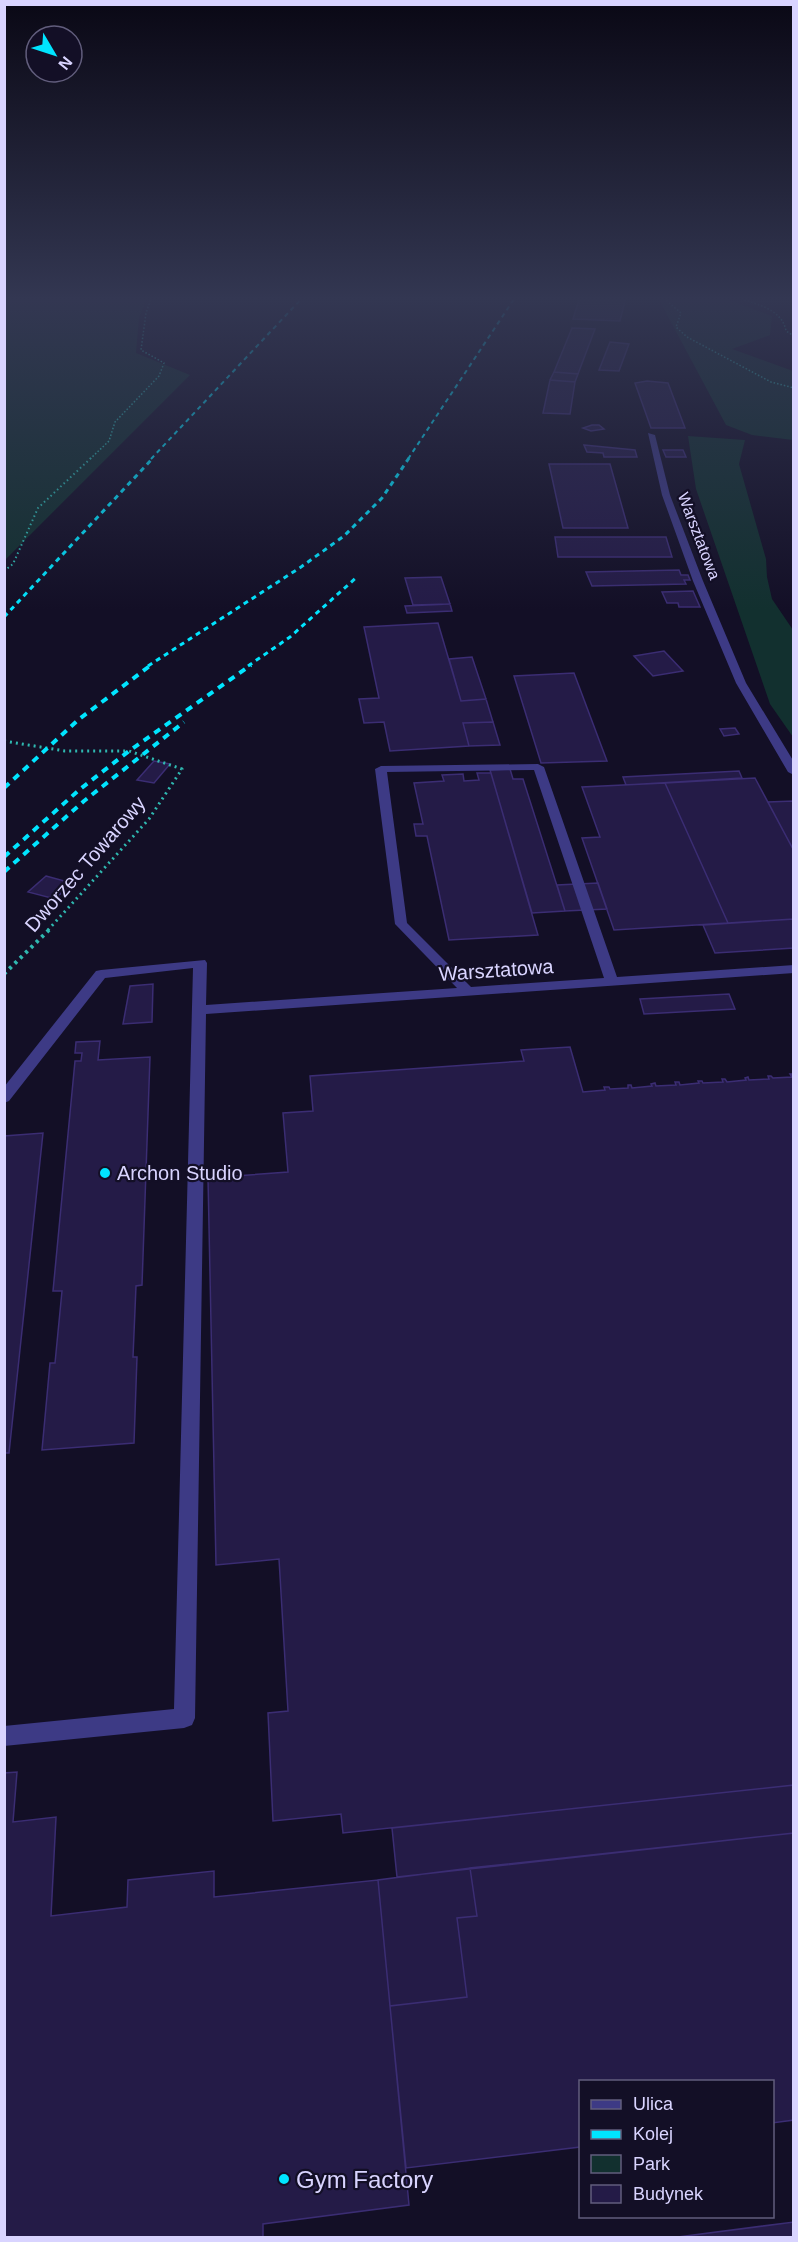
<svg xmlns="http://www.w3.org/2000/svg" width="798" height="2242" font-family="Helvetica,sans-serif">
	<rect width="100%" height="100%" fill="#130f26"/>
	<!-- green -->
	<path fill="#12302f" d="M 5,296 L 148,296 L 139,318 L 136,353 L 190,375 L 5,560 Z
		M 657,296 L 718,296 L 772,316 L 770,335 L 732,349 L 793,371 L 793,440 L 752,435 L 726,425 Z
		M 688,436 L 745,440 L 739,464 L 766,559 L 767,577 L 772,599 L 793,630 L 793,737 L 770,704 L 696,489 Z"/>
	<!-- building -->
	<path fill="#241b47" stroke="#3b2d73" stroke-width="1.5" d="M 580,296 L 626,297 L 620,321 L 573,319 Z
		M 572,328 L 595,329 L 578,374 L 554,372 Z
		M 610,342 L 629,344 L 619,371 L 599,370 Z
		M 554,372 L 578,374 L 575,382 L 550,380 Z
		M 550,380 L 575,382 L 570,414 L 543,413 Z
		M 647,381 L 668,383 L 685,428 L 651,428 L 635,383 Z
		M 592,425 L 599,425 L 604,429 L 591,431 L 583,428 Z
		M 584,445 L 635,450 L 637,457 L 604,457 L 603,453 L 587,452 Z
		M 663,450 L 683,450 L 686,457 L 666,457 Z
		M 549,464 L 610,464 L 628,528 L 563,528 Z
		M 555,537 L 666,537 L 672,557 L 558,557 Z
		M 679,570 L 681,575 L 688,575 L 690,580 L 684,580 L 686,584 L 592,586 L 586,572 Z
		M 441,577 L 450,604 L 413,605 L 405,578 Z
		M 693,591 L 700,607 L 679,607 L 678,603 L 667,603 L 662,592 Z
		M 450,604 L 452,611 L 407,613 L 405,606 Z
		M 438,623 L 461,701 L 486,699 L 493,722 L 463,723 L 469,746 L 390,751 L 384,722 L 364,723 L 359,699 L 379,698 L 364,627 Z
		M 664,651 L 683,671 L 653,676 L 634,656 Z
		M 472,657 L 486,699 L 461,701 L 449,659 Z
		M 574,673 L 607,761 L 541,763 L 514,676 Z
		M 493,722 L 500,745 L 469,746 L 463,723 Z
		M 735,728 L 739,734 L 724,736 L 720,729 Z
		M 154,761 L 170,764 L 154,783 L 137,780 Z
		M 510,769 L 513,779 L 523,779 L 565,911 L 532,913 L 490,770 Z
		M 739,771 L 742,778 L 626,785 L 623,777 Z
		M 477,773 L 491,773 L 538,935 L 449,940 L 427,836 L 416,836 L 414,824 L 423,824 L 414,783 L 444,781 L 442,775 L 463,774 L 464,781 L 479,780 Z
		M 755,778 L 794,851 L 794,919 L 728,923 L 665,783 Z
		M 665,783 L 728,923 L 614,930 L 582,838 L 600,837 L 582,787 Z
		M 794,801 L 794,851 L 768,802 Z
		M 46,876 L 72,883 L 55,899 L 28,892 Z
		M 598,883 L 607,909 L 565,911 L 557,885 Z
		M 794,919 L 794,948 L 715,953 L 703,925 Z
		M 153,984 L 152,1022 L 123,1024 L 130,986 Z
		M 729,994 L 735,1009 L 644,1014 L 640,999 Z
		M 100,1041 L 98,1060 L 150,1057 L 142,1285 L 136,1286 L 133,1357 L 137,1357 L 134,1443 L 42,1450 L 50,1363 L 55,1363 L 62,1291 L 53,1291 L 75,1061 L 81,1061 L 82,1053 L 75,1053 L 76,1042 Z
		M 570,1047 L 583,1092 L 605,1090 L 604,1087 L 609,1087 L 610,1089 L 628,1088 L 628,1085 L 631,1085 L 632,1088 L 652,1086 L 651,1084 L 655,1083 L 656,1086 L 676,1085 L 675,1082 L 679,1082 L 680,1085 L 699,1083 L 698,1081 L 702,1081 L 703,1083 L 723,1082 L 722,1079 L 725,1079 L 727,1082 L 746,1080 L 745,1078 L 748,1077 L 749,1080 L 769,1079 L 768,1076 L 771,1076 L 773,1078 L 792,1077 L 790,1074 L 794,1074 L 794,1785 L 343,1833 L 341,1814 L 273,1821 L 268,1713 L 288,1711 L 279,1559 L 216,1565 L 208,1178 L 288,1172 L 283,1113 L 313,1111 L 310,1076 L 524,1061 L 521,1050 Z
		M 43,1133 L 9,1453 L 4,1453 L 4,1136 Z
		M 17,1772 L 13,1822 L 56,1817 L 51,1916 L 127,1907 L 128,1880 L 214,1871 L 214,1897 L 378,1880 L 409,2205 L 263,2224 L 263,2238 L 4,2238 L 4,1773 Z
		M 794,1785 L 794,1833 L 397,1877 L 392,1828 Z
		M 794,1833 L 794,2120 L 772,2123 L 772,2082 L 580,2082 L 580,2147 L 406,2168 L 390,2006 L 467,1997 L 457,1918 L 477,1916 L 470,1868 Z
		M 470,1868 L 477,1916 L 457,1918 L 467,1997 L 390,2006 L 378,1880 Z
		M 794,2222 L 794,2238 L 670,2238 Z"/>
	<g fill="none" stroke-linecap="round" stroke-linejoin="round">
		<!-- path-far3 -->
		<path stroke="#2fb8b0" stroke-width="1.5" stroke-dasharray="1.5 2" stroke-linecap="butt" d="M 661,296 L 681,313 L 676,327 L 687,337 L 771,382 L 794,388
			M 731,296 C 751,303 782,307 786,331 L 794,336
			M 90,459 L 109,441 L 115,422 L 159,376 L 164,363 L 141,350 L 146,313 L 152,296"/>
		<!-- path-far2 -->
		<path stroke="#2fb8b0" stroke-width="2" stroke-dasharray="1.5 3" stroke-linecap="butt" d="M 4,571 L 13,564 L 38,508 L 91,458"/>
		<!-- path-far1 -->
		<path stroke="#2fb8b0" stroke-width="3" stroke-dasharray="2 4" stroke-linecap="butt" d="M 4,741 L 65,751 L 129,751 L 182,769 L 149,819 L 48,930"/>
		<!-- path -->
		<path stroke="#2fb8b0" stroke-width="4" stroke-dasharray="3 4.5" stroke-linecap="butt" d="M 4,974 L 50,929"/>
		<!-- minor -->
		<path fill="#3d3a85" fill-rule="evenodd" d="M 648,433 L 655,435 L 670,495 L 703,581 L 746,683 L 794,762 L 794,775 L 788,772 L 736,683 L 693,581 L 662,495 Z
			M 538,764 L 544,767 L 617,977 L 794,965 L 794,973 L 206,1014 L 195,1718 L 192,1725 L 184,1728 L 4,1746 L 4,1726 L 174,1709 L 193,968 L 105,978 L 9,1101 L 4,1103 L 4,1087 L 96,971 L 101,970 L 205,960 L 207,963 L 206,1005 L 457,988 L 395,924 L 375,769 L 381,766 ZM 534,770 L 604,978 L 471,987 L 407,923 L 387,772 Z"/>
		<!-- rail-far2 -->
		<path stroke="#00e5ff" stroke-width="2" stroke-dasharray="4.5 4" stroke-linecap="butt" d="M 151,459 L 304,296
			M 408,459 L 516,296"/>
		<!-- rail-far1 -->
		<path stroke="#00e5ff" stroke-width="3" stroke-dasharray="5 4.5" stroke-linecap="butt" d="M 4,617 L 153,458
			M 148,666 L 301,567 L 344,536 L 382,498 L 409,458
			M 248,666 L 290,637 L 358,576"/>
		<!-- rail -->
		<path stroke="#00e5ff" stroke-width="4" stroke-dasharray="7 6" stroke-linecap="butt" d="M 4,788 L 78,720 L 151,665
			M 4,857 L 79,790 L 129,751 L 251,665
			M 4,872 L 84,801 L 184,722"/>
	</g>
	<!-- sky -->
	<linearGradient id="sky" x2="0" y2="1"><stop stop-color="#0a0815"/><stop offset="0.49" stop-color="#333752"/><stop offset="1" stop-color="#333752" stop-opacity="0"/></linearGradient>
	<rect width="798" height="610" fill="url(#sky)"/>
	<!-- markers -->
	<g fill="#00e5ff" stroke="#130f26" stroke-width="2">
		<circle cx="105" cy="1173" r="6"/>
		<circle cx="284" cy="2179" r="6"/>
	</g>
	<g text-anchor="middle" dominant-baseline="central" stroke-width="4.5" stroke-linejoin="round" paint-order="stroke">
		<!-- far-street labels -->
		<g font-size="16" fill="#d9d4ff" stroke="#130f26">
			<text transform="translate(699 536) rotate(69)">Warsztatowa</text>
		</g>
		<!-- street labels -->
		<g font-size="20" fill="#d9d4ff" stroke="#130f26">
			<text transform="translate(85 864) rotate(-49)">Dworzec Towarowy</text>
			<text transform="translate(496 970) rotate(-4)">Warsztatowa</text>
		</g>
		<!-- poi labels -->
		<g font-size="20" fill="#d9d4ff" stroke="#130f26" text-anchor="start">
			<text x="117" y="1173">Archon Studio</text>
		</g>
		<!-- near-poi labels -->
		<g font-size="24" fill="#d9d4ff" stroke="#130f26" text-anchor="start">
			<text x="296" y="2179">Gym Factory</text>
		</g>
	</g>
	<!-- border -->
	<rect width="798" height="2242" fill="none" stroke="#d9d4ff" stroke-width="12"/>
	<!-- legend -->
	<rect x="579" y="2080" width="195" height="138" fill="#130f26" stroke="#625e7d" stroke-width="1.5"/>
	<rect x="591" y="2100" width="30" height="9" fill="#3d3a85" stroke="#625e7d" stroke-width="1.5"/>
	<text x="633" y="2110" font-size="18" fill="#d9d4ff">Ulica</text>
	<rect x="591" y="2130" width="30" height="9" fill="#00e5ff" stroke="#625e7d" stroke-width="1.5"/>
	<text x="633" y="2140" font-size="18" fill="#d9d4ff">Kolej</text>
	<rect x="591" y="2155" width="30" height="18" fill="#12302f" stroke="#625e7d" stroke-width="1.5"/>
	<text x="633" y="2170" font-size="18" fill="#d9d4ff">Park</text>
	<rect x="591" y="2185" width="30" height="18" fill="#241b47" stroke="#625e7d" stroke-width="1.5"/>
	<text x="633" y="2200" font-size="18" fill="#d9d4ff">Budynek</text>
	<!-- north arrow -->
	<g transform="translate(54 54) rotate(129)"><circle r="28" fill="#130f26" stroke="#625e7d" stroke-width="1.5"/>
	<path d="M0-4.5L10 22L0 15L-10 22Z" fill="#00e5ff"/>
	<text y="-9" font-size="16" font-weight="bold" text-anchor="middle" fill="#d9d4ff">N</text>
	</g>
</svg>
